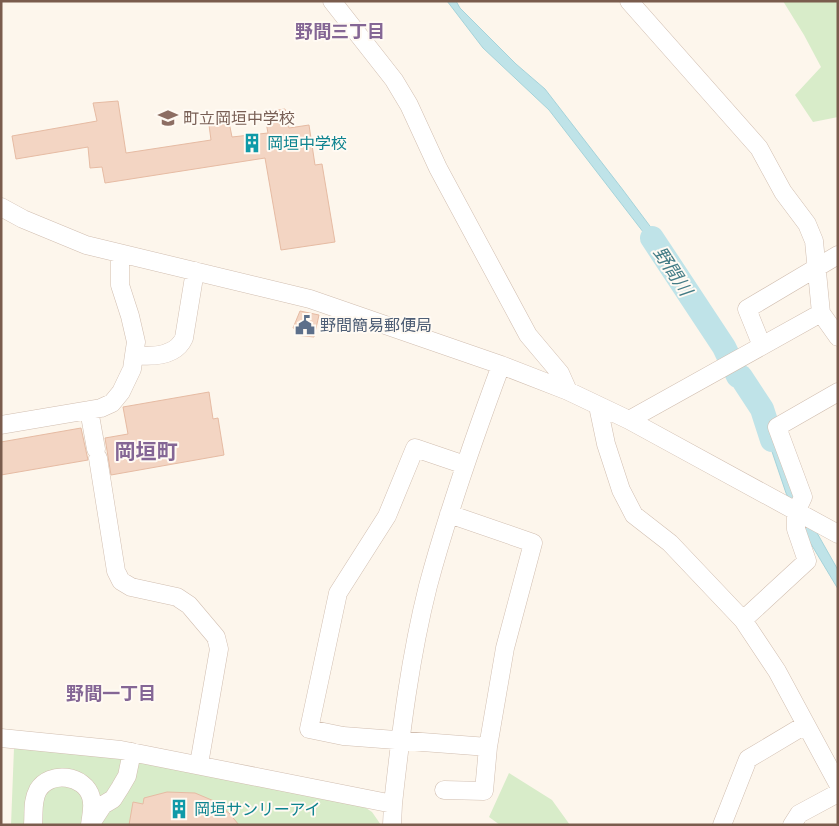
<svg xmlns="http://www.w3.org/2000/svg" width="839" height="826" font-family="Inter,'Noto Sans JP',sans-serif">
	<rect width="100%" height="100%" fill="#fdf6ec"/>
	<!-- green -->
	<path fill="#d8ecc9" d="M 783,1 L 838,1 L 838,117 L 813,122 L 795,95 L 821,67 L 804,35 Z
		M 14,748 L 107,756 L 363,806 L 372,812 L 381,825 L 11,825 Z
		M 509,773 L 552,800 L 570,825 L 500,825 L 489,817 Z"/>
	<!-- water -->
	<path fill="#bfe3e8" stroke="#a5d3da" d="M 447,1 L 456,1 L 460,8 L 516,64 L 545,89 L 623,190 L 691,281 L 755,395 L 773,435 L 795,494 L 838,570 L 838,589 L 808,539 L 786,493 L 763,425 L 752,400 L 724,356 L 706,318 L 681,278 L 664,259 L 549,110 L 483,48 Z"/>
	<g fill="none" stroke-linecap="round" stroke-linejoin="round">
		<!-- river -->
		<path stroke="#bfe3e8" stroke-width="24" d="M 652,238 L 724,347 L 738,376 L 741,377 L 762,409 L 772,440"/>
	</g>
	<!-- building -->
	<path fill="#f3d5c3" stroke="#e6bba3" d="M 118,101 L 126,153 L 211,140 L 209,125 L 229,122 L 232,137 L 268,133 L 264,112 L 285,109 L 289,128 L 309,125 L 315,165 L 322,164 L 335,242 L 281,250 L 265,158 L 105,183 L 102,167 L 90,168 L 88,147 L 16,159 L 12,136 L 97,121 L 93,103 Z
		M 300,311 L 319,315 L 314,337 L 295,335 L 297,329 L 293,328 Z
		M 209,392 L 213,419 L 218,418 L 224,455 L 111,475 L 105,438 L 128,434 L 123,407 Z
		M 81,428 L 88,460 L 1,475 L 1,442 Z
		M 167,792 L 195,793 L 214,801 L 229,813 L 239,825 L 129,825 L 133,802 L 143,804 L 144,798 Z"/>
	<g fill="none" stroke-linecap="round" stroke-linejoin="round">
		<defs>
			<path id="minor" d="M 332,1 L 394,80 L 409,105 L 438,168 L 528,335 L 560,373 L 568,391
				M 629,1 L 759,148 L 783,192 L 807,224 L 814,241 L 821,313 L 838,337
				M 1,207 L 23,219 L 86,245 L 310,299 L 501,365 L 568,391 L 629,420 L 838,534
				M 762,346 L 747,309 L 838,255
				M 134,355 C 152,357 176,356 184,338 L 195,271
				M 598,406 L 606,444 L 621,490 L 634,515 L 670,543 L 743,620 L 777,671 L 838,784
				M 89,410 L 96,449
				M 629,420 L 821,313
				M 1,425 L 101,408 L 112,403 L 121,392 L 132,369 L 134,355 L 136,342 L 130,316 L 120,285 L 120,254
				M 98,458 L 116,571 L 121,581 L 131,587 L 177,597 L 189,605 L 216,637 L 219,649 L 199,764
				M 465,465 L 415,448 L 387,516 L 338,593 L 309,729 L 343,736 L 488,747
				M 743,620 L 807,561 L 796,529 L 796,512 L 803,497 L 777,427 L 838,392
				M 1,738 L 121,750 L 393,804 L 392,825
				M 444,790 L 484,791 L 488,747 L 505,648 L 533,543 L 449,514
				M 393,804 C 401,731 410,657 428,586 C 448,511 474,438 501,365
				M 92,822 L 103,805 L 113,799 L 120,788 L 127,776 L 132,752
				M 33,825 C 34,813 32,801 38,790 C 50,770 85,775 91,797 C 94,806 91,816 90,825
				M 722,825 L 748,759 L 805,725
				M 792,825 L 799,814 L 838,793"/>
		</defs>
		<!-- minor casing -->
		<use href="#minor" stroke="#d1beb0" stroke-width="19"/>
		<!-- minor -->
		<use href="#minor" stroke="#fff" stroke-width="18"/>
	</g>
	<!-- icons -->
	<defs>
		<symbol id="school-bare" viewBox="-9 -9 18 18"><path d="M0-5L7-2L0 1L-7-2ZM-4 1L0 2.5L4 1V4Q0 6-4 4Z" fill="#8d6e63" stroke="#fffaf3" stroke-width="2.5" paint-order="stroke"/></symbol>
		<symbol id="building-bare" viewBox="-9 -9 18 18"><path d="M-4-6H4V6H1V3H-1V6H-4ZM-2.5-4.3h1.7v1.8h-1.7ZM.8-4.3h1.7v1.8H.8ZM-2.5-1h1.7V.8h-1.7ZM.8-1h1.7V.8H.8Z" fill="#0f9aa8" stroke="#fffaf3" stroke-width="2.5" paint-order="stroke"/></symbol>
		<symbol id="civic-bare" viewBox="-9 -9 18 18"><path d="M-.6-6.5H3V-4.5H.6V-3L4-1V1h2V6H-6V1h2V-1L-.6-3ZM-1.2 2.5V6h2.4V2.5Z" fill="#5c6f8a" stroke="#fffaf3" stroke-width="2.5" paint-order="stroke"/></symbol>
	</defs>
	<g fill-rule="evenodd">
		<use href="#school-bare" x="154" y="104" width="28" height="28"/>
		<use href="#building-bare" x="238" y="129" width="28" height="28"/>
		<use href="#civic-bare" x="291" y="311" width="28" height="28"/>
		<use href="#building-bare" x="165" y="795" width="28" height="28"/>
	</g>
	<g text-anchor="middle" dominant-baseline="central" stroke-width="4" stroke-linejoin="round" paint-order="stroke">
		<!-- education labels -->
		<g font-size="16" fill="#785e54" stroke="#fffaf3" text-anchor="start">
			<text x="183" y="118">町立岡垣中学校</text>
		</g>
		<!-- culture labels -->
		<g font-size="16" fill="#0d838f" stroke="#fffaf3" text-anchor="start">
			<text x="267" y="143">岡垣中学校</text>
			<text x="194" y="809">岡垣サンリーアイ</text>
		</g>
		<!-- service labels -->
		<g font-size="16" fill="#4e5e75" stroke="#fffaf3" text-anchor="start">
			<text x="320" y="325">野間簡易郵便局</text>
		</g>
		<!-- neighbourhood labels -->
		<g font-size="18" font-weight="bold" fill="#846695" stroke="#fffaf3">
			<text x="340" y="31">野間三丁目</text>
			<text x="111" y="693">野間一丁目</text>
		</g>
		<!-- water labels -->
		<g font-size="18" font-style="italic" fill="#437c86" stroke="#fffaf3">
			<text transform="translate(673 271) rotate(57)">野間川</text>
		</g>
		<!-- district labels -->
		<g font-size="21" font-weight="bold" fill="#846695" stroke="#fffaf3">
			<text x="146" y="451">岡垣町</text>
		</g>
	</g>
	<!-- border -->
	<rect width="839" height="826" fill="none" stroke="#7a5c4d" stroke-width="5"/>
</svg>
